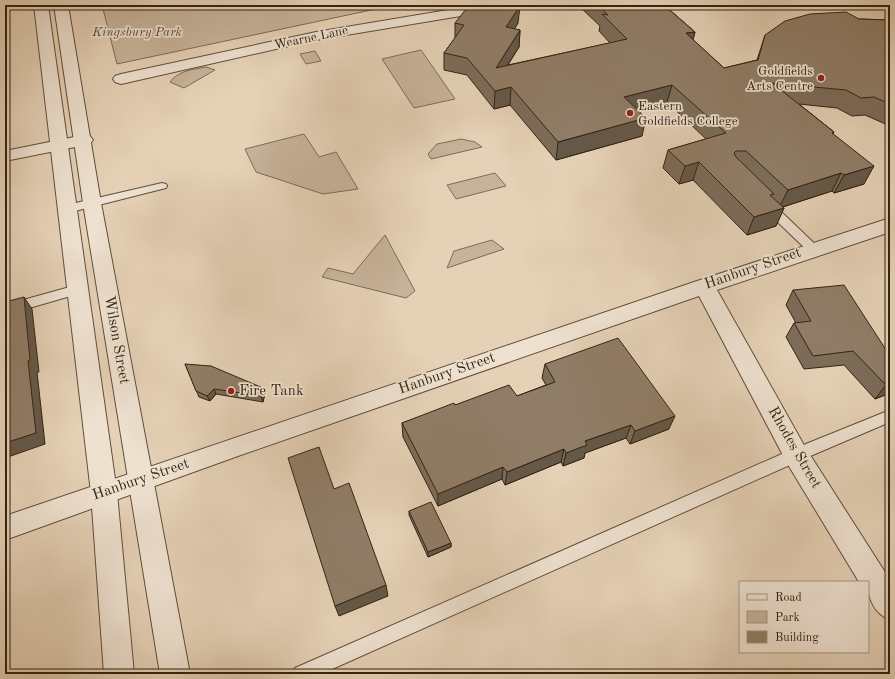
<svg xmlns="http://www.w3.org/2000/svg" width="895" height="679" font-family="'Old Standard TT',serif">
	<rect width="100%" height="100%" fill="#e5d1b6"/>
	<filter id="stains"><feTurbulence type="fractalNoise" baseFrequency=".005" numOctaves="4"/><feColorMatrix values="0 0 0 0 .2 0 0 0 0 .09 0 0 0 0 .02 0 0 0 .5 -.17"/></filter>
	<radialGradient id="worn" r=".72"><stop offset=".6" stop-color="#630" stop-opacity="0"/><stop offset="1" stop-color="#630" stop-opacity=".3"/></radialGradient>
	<!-- green -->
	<path fill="#c7b39a" stroke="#7d6b56" d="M 102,5 L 381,5 L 376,9 L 117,64 Z
		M 421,50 L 455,99 L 414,108 L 382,59 Z
		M 315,51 L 321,61 L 306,64 L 300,54 Z
		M 206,67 L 215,70 L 184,88 L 170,82 C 178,71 193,69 206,67 Z
		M 304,134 L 319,157 L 336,152 L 358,189 L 323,194 L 256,172 L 245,149 Z
		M 461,139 L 475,142 L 482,147 L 431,159 L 428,154 L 437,144 Z
		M 495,173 L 506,186 L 456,199 L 447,185 Z
		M 385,235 L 415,291 L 406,298 L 322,277 L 328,268 L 353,274 Z
		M 492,240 L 504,249 L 447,268 L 454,251 Z"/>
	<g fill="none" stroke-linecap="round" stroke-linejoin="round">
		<defs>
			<path id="service" d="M 162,183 L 166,184 L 167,186 L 166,188 L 67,213 L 61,209 L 67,205 Z
				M 768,202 L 772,203 L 817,246 L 819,249 L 817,252 L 809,252 L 764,209 L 762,206 Z
				M 77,285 L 81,287 L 83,290 L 81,293 L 5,315 L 5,305 Z
				M 890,410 L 890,422 L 801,460 L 321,674 L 292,674 L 295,668 L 791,450 Z"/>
			<path id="minor" d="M 478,5 L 510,5 L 508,8 L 503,9 L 316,40 L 121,84 L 115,82 L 113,79 L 115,76 L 121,74 L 316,32 Z
				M 84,135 L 90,136 L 93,140 L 90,144 L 5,161 L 5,151 Z
				M 890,218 L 890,232 L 717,290 L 805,447 L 890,580 L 890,620 C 874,613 868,599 868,582 L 859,582 L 787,463 L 699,296 L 238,456 L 5,540 L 5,516 L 697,281 Z"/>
			<path id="tertiary" d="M 34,5 L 48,5 L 117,493 L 134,674 L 104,674 L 91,493 Z
				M 54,5 L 68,5 L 101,203 L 190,674 L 160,674 L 83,203 Z"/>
		</defs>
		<!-- service casing -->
		<use href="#service" stroke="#604e3b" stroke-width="2"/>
		<!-- minor casing -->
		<use href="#minor" stroke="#604e3b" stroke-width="2"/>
		<!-- tertiary casing -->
		<use href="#tertiary" stroke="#604e3b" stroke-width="2"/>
		<!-- service -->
		<use href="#service" fill="#eee1d0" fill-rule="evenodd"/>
		<!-- minor -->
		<use href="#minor" fill="#eee1d0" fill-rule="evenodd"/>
		<!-- tertiary -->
		<use href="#tertiary" fill="#eee1d0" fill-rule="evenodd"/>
	</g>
	<!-- wall -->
	<path fill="#7c6c59" stroke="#332312" d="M 579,5 L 664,5 L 695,32 L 693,40 L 724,68 L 757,60 L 765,35 L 859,19 L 890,20 L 890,126 L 865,115 L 852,116 L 837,108 L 799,104 L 834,132 L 833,134 L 864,184 L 834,193 L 832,191 L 783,207 L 784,208 L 776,226 L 747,235 L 693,180 L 679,184 L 663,168 L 668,150 L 706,139 L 667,102 L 638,110 L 642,136 L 556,160 L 510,105 L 494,109 L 467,75 L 444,70 L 444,53 L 455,38 L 455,23 L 518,23 L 514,29 L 520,30 L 519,47 L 508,65 L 610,43 L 599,31 L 600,26 L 579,6 Z
		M 793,290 L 890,356 L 890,393 L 875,399 L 844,365 L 804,369 L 786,337 L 794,323 L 796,323 L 786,305 Z
		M 185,364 L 263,388 L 265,393 L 263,402 L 216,394 L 210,401 L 199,397 Z
		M 545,364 L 669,429 L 630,444 L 626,438 L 585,453 L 584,458 L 563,466 L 561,462 L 505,485 L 502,479 L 438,506 L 403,437 L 402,423 L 455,405 L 517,396 L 546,385 L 542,378 Z
		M 409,511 L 451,543 L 451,547 L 428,557 L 409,515 Z"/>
	<!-- shaded-wall -->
	<path fill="#655848" stroke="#332312" d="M 520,6 L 518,23 L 505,44 L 506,27 Z
		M 5,26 L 6,48 L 5,48 Z
		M 520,30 L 519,47 L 495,85 L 496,68 Z
		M 695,32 L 690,49 L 686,33 Z
		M 672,85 L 667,102 L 621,115 L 624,97 Z
		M 511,87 L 510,105 L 494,109 L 495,91 Z
		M 646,118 L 642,136 L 556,160 L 558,142 Z
		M 699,162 L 693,180 L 679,184 L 685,166 Z
		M 874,166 L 864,184 L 834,193 L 844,175 Z
		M 841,173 L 832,191 L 779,208 L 788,190 Z
		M 784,208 L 776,226 L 747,235 L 754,217 Z
		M 24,297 L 32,309 L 39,372 L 37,372 L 45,444 L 5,458 L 5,443 Z
		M 890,384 L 890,393 L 875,399 L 886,385 Z
		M 263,388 L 265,393 L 263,402 L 261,396 Z
		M 214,389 L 216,394 L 210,401 L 207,396 Z
		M 675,416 L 669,429 L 630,444 L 635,431 Z
		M 631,425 L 626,438 L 585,453 L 584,458 L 563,466 L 566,453 L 585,441 Z
		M 564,449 L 561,462 L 505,485 L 507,472 Z
		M 503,467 L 502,479 L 438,506 L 438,494 Z
		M 451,543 L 451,547 L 428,557 L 428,552 Z
		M 386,585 L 388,596 L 339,616 L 335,606 Z"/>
	<!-- building -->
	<path fill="#907d67" stroke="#332312" d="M 469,5 L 516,5 L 520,6 L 506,27 L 520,30 L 496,68 L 627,39 L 602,14 L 608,15 L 598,5 L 664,5 L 695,32 L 686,33 L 724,68 L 758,60 L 765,35 L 785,21 L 810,14 L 846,12 L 859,19 L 890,20 L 890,104 L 874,97 L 861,98 L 846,90 L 772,83 L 834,132 L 832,133 L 874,166 L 844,175 L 841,173 L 788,190 L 746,151 L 736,151 L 734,153 L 736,157 L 774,194 L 770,195 L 784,208 L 754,217 L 699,162 L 685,166 L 668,150 L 726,133 L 672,85 L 624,97 L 646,118 L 558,142 L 511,87 L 495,91 L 467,58 L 444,53 L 464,25 L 455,23 Z
		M 844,285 L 890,356 L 890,384 L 886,385 L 853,351 L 813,356 L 794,323 L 811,321 L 793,290 Z
		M 24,297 L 30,360 L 28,361 L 36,433 L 5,443 L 5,302 Z
		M 618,338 L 675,416 L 635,431 L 631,425 L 585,441 L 587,445 L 566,453 L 564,449 L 507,472 L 503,467 L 438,494 L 402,423 L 454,403 L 455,405 L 509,385 L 517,396 L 555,382 L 545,364 Z
		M 185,364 L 211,366 L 263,388 L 261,396 L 214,389 L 207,396 L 196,391 Z
		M 319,447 L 334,489 L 349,483 L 386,585 L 335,606 L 288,458 Z
		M 431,502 L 451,543 L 428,552 L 409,511 Z"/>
	<!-- markers -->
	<g fill="#8f2418" stroke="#eee1d0" stroke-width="1.5">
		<circle cx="821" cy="78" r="4"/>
		<circle cx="630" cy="113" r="4"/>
		<circle cx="231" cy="391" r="4"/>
	</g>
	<g text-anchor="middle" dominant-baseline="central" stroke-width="3.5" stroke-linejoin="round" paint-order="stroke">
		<!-- far-park labels -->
		<g font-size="13" font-style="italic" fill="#584734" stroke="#eee1d0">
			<text x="137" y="32">Kingsbury Park</text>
		</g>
		<!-- far-street labels -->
		<g font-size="13" fill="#332312" stroke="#eee1d0">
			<text transform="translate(311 38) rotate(-12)">Wearne Lane</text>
		</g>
		<!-- far-poi labels -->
		<g font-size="13" fill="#332312" stroke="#eee1d0" text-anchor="end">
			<text x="813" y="71">Goldfields<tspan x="813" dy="15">Arts Centre</tspan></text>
			<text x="638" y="106" text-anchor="start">Eastern<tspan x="638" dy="15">Goldfields College</tspan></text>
		</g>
		<!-- street labels -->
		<g font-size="15" fill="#332312" stroke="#eee1d0">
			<text transform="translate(753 269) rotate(-19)">Hanbury Street</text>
			<text transform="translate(116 340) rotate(80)">Wilson Street</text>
			<text transform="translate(447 374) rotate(-19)">Hanbury Street</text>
			<text transform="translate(794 448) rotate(60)">Rhodes Street</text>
			<text transform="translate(141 480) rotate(-19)">Hanbury Street</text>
		</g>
		<!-- poi labels -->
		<g font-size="15" fill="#332312" stroke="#eee1d0" text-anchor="start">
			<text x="239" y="391">Fire Tank</text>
		</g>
	</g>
	<!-- margin -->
	<rect width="895" height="679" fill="none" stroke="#e5d1b6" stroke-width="20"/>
	<rect x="6" y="6" width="883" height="667" fill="none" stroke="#332312" stroke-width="2"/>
	<rect x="10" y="10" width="875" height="659" fill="none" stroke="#332312"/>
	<!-- legend -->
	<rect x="739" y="581" width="130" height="72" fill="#eee1d0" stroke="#a39584"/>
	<rect x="747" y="594" width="20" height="6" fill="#eee1d0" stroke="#a39584"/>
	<text x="775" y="601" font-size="12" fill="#332312">Road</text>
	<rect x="747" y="611" width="20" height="12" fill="#c7b39a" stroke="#a39584"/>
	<text x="775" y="621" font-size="12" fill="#332312">Park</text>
	<rect x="747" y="631" width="20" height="12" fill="#907d67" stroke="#a39584"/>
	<text x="775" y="641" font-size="12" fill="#332312">Building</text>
	<rect width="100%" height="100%" filter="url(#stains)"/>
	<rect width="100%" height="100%" fill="url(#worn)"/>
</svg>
